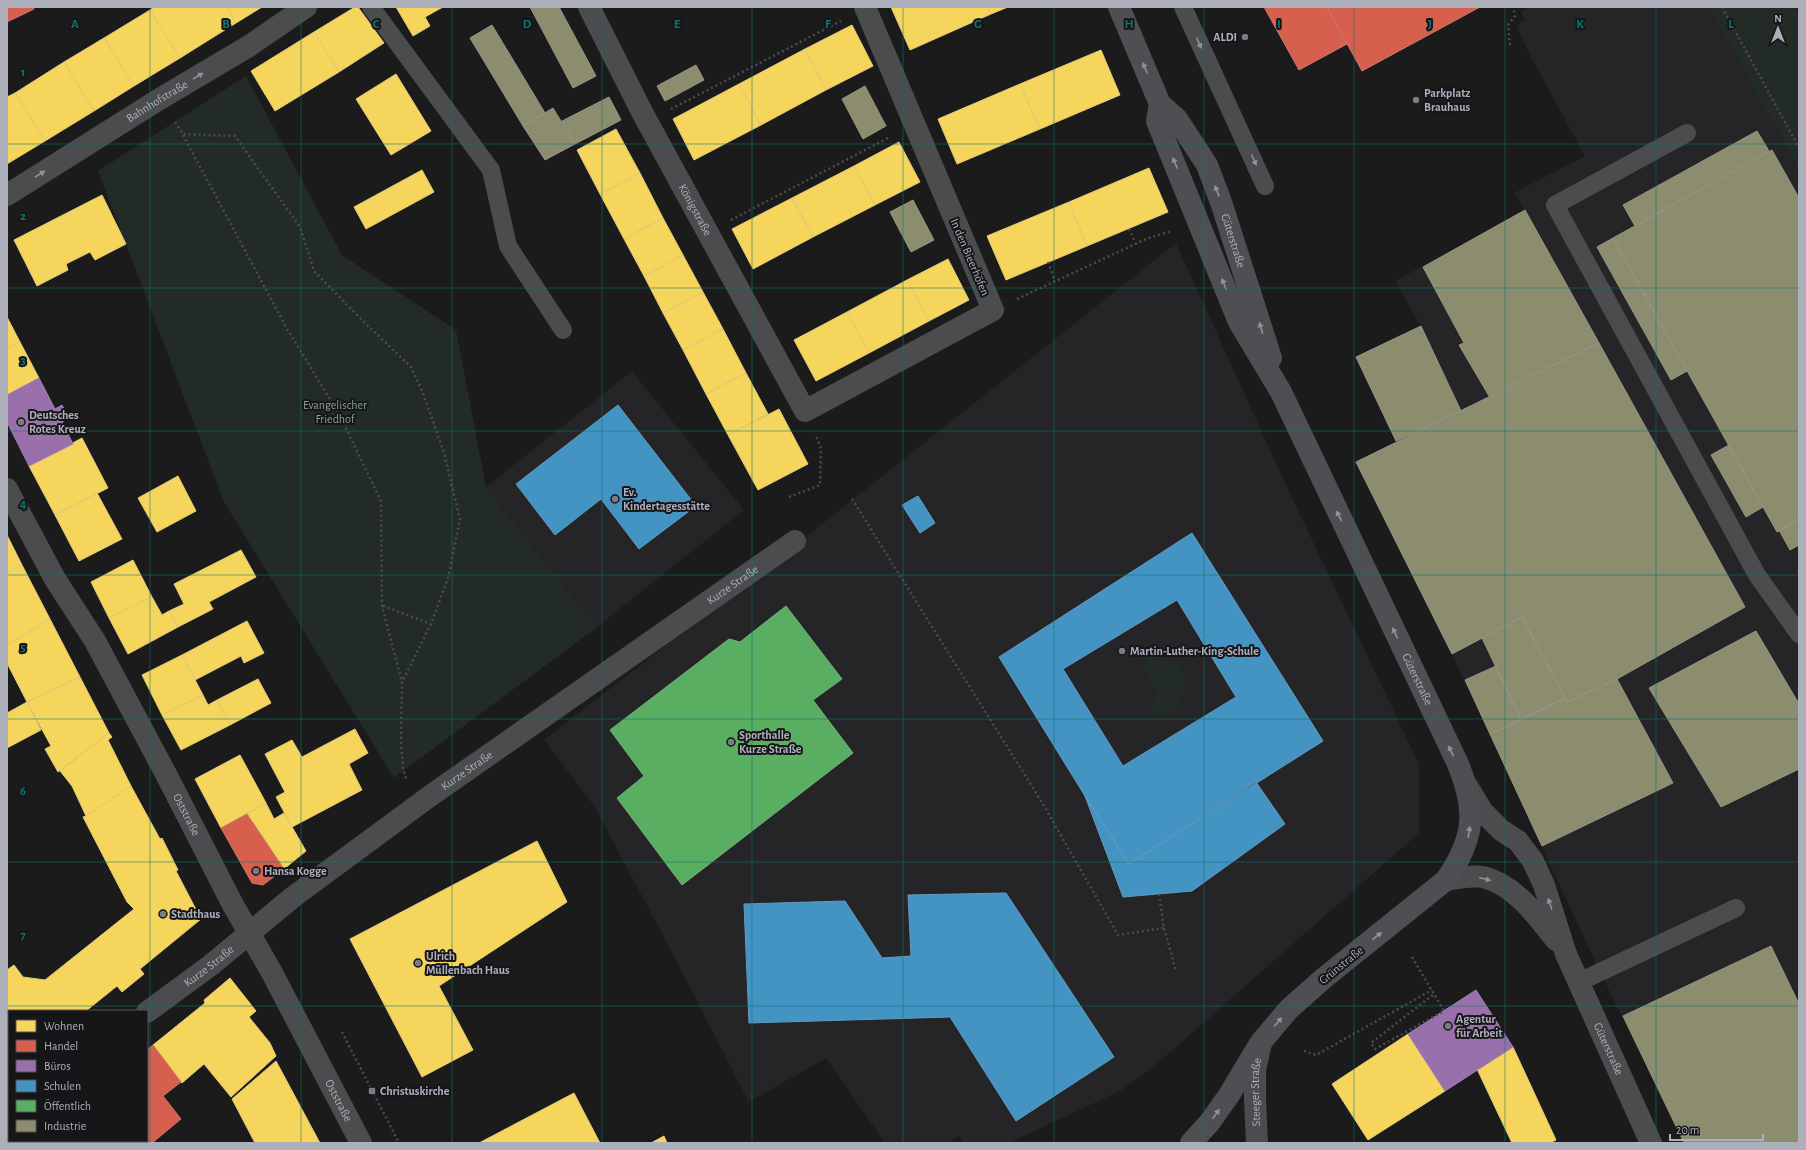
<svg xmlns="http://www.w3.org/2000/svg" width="1806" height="1150" font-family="'Alegreya Sans',sans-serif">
	<rect width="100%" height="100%" fill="#1b1b1c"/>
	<!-- built -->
	<path fill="#252528" d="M 1530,7 L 1708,7 L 1799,169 L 1799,1143 L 1684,1143 L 1600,972 L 1452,654 L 1356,462 L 1396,441 L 1356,357 L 1421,326 L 1395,281 L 1525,211 L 1514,193 L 1585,156 L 1527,50 L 1517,26 L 1525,20 L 1521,12 Z
		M 1176,243 L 1284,481 L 1419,764 L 1419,833 L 1158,1063 L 1120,1091 L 1009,1143 L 963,1143 L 959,1136 L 947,1143 L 885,1143 L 826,1058 L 749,1102 L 668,945 L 594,806 L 544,740 L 803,539 Z
		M 632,371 L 744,510 L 597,627 L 486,487 Z
		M 7,1117 L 9,1118 L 9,1141 L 54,1141 L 56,1143 L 7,1143 Z"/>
	<!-- green -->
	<path fill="#232b26" d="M 1708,7 L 1795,7 L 1799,13 L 1799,169 Z
		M 246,76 L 342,255 L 456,330 L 486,487 L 597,627 L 394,778 L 224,502 L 98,171 Z
		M 1149,653 L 1178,662 L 1186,677 L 1180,706 L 1159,718 L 1152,710 L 1156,690 L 1144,667 Z"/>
	<!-- homes -->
	<path fill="#f6d55c" stroke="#e0ca78" d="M 154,7 L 227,7 L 236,23 L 180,58 L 150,10 Z
		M 227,7 L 262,7 L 236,23 Z
		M 355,7 L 358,7 L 384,43 L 339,72 L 314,32 Z
		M 396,7 L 443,7 L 425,17 L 430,26 L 413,36 Z
		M 891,7 L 988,7 L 991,14 L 910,50 Z
		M 988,7 L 1008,7 L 991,14 Z
		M 150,10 L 180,58 L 134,86 L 104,38 Z
		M 852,25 L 873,66 L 826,90 L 805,49 Z
		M 314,32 L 339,72 L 275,111 L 251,71 Z
		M 104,38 L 134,86 L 94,111 L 64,62 Z
		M 805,49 L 826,90 L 761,125 L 739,84 Z
		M 1101,50 L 1120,95 L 1040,129 L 1020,84 Z
		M 64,62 L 94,111 L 45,141 L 15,93 Z
		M 396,74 L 431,131 L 391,155 L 356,99 Z
		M 739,84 L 761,125 L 694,160 L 673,119 Z
		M 1020,84 L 1040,129 L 957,164 L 938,119 Z
		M 15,93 L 45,141 L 7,164 L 7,97 Z
		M 616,129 L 640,173 L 600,194 L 577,150 Z
		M 899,142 L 920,182 L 875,205 L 854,166 Z
		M 854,166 L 875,205 L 813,237 L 792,198 Z
		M 1149,168 L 1168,212 L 1087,246 L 1069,202 Z
		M 422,170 L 434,192 L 366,229 L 354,207 Z
		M 640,173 L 663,218 L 624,239 L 600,194 Z
		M 102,195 L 126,244 L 95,260 L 90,252 L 66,264 L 68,270 L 37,286 L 14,240 Z
		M 792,198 L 813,237 L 753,269 L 732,229 Z
		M 1069,202 L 1087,246 L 1006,280 L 987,236 Z
		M 663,218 L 683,255 L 644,276 L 624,239 Z
		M 683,255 L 703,292 L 663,313 L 644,276 Z
		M 948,259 L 969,300 L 929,321 L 907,280 Z
		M 907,280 L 929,321 L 869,353 L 847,312 Z
		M 703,292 L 723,329 L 683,350 L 663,313 Z
		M 847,312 L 869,353 L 816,381 L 794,340 Z
		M 7,317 L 20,342 L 7,349 Z
		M 723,329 L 746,373 L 706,394 L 683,350 Z
		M 20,342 L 39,378 L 7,395 L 7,349 Z
		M 746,373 L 768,414 L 728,435 L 706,394 Z
		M 779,409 L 808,464 L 758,490 L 728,435 Z
		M 82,438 L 108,488 L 55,515 L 29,466 Z
		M 178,476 L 196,511 L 157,532 L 138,498 Z
		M 97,493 L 122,539 L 79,561 L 55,515 Z
		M 7,535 L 22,565 L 7,573 Z
		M 241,550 L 256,577 L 209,602 L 213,609 L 178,627 L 169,611 L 184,604 L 174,584 Z
		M 133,560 L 152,597 L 109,618 L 91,582 Z
		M 22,565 L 50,619 L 7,645 L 7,573 Z
		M 152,597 L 162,615 L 169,611 L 178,627 L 128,654 L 109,618 Z
		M 50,619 L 80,677 L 27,702 L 7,663 L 7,645 Z
		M 247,621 L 264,653 L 244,663 L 241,656 L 195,680 L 182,655 Z
		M 182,655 L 203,695 L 162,715 L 142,675 Z
		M 80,677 L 109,733 L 58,772 L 45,749 L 51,746 L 27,702 Z
		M 258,679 L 271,703 L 230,725 L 217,700 Z
		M 203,695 L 208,705 L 217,700 L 230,725 L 181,750 L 162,715 Z
		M 27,702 L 41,730 L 7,748 L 7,713 Z
		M 355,729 L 368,753 L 349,764 L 362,790 L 292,827 L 276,797 L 285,792 L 265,754 L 292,740 L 302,757 Z
		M 109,733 L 112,737 L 108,740 L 131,786 L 86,816 L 72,786 L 60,771 Z
		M 240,755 L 266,803 L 221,828 L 195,779 Z
		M 131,786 L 160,839 L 162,838 L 178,870 L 176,871 L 201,919 L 140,969 L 144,974 L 122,992 L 117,986 L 86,1011 L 9,1011 L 9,1034 L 7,1032 L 7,970 L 14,965 L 23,977 L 45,980 L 134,909 L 127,902 L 83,817 L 86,816 Z
		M 266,803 L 274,819 L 284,813 L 306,851 L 284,869 L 247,814 Z
		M 537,841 L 567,902 L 439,986 L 473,1050 L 422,1077 L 350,939 Z
		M 230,978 L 256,1011 L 249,1017 L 270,1043 L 276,1056 L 231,1097 L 204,1064 L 182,1083 L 153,1045 L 205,1003 L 204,1000 Z
		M 1408,1034 L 1445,1091 L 1368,1140 L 1332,1084 Z
		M 1513,1047 L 1556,1140 L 1550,1143 L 1512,1143 L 1477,1069 Z
		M 276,1061 L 320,1143 L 255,1143 L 232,1099 Z
		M 574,1093 L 600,1143 L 479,1143 Z
		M 664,1136 L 667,1143 L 651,1143 Z"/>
	<!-- shops -->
	<path fill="#d6604d" stroke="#ca786e" d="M 7,7 L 33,7 L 34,9 L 7,22 Z
		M 1264,7 L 1327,7 L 1347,44 L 1299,70 Z
		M 1327,7 L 1480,7 L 1362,71 Z
		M 247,814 L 284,869 L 263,885 L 252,883 L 221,828 Z
		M 153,1045 L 181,1082 L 163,1096 L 181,1119 L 152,1143 L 56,1143 L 54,1141 L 147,1141 L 147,1050 Z"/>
	<!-- offices -->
	<path fill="#9970ab" stroke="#9f83b0" d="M 39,378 L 55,409 L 62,405 L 69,418 L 62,422 L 73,444 L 29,466 L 7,422 L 7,395 Z
		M 1476,990 L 1513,1047 L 1445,1091 L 1408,1034 Z"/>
	<!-- schools -->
	<path fill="#4393c3" stroke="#639bc1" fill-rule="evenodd" d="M 618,405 L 696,506 L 639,549 L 601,499 L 555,535 L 516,484 Z
		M 918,496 L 935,523 L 920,533 L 902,505 Z
		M 1192,533 L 1323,741 L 1129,864 L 1085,796 L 999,657 ZM 1177,600 L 1236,697 L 1123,766 L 1063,669 Z
		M 1256,782 L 1285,824 L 1192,891 L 1123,897 L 1085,796 L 1129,864 Z
		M 1006,893 L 1114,1057 L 1016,1121 L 950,1017 L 749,1023 L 744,904 L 845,901 L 882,958 L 911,956 L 908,895 Z"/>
	<!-- public -->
	<path fill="#5aae61" stroke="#73ae7c" d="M 786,606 L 842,679 L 813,700 L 853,753 L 682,885 L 617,798 L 644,776 L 610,730 L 729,639 L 740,642 Z"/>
	<!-- industry -->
	<path fill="#8c8c6e" stroke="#969685" d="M 530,7 L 559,7 L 596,76 L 573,88 Z
		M 492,25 L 545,113 L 523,126 L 470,38 Z
		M 696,65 L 704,80 L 665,101 L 657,86 Z
		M 865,86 L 886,126 L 863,139 L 842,99 Z
		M 609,97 L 621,120 L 575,144 L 562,121 Z
		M 553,108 L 575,144 L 545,160 L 523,126 Z
		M 1757,131 L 1769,151 L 1635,226 L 1623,205 Z
		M 1772,150 L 1799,198 L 1799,519 L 1777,532 L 1613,238 Z
		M 913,200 L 934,240 L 911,252 L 890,212 Z
		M 1525,210 L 1599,343 L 1489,396 L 1459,345 L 1464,343 L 1423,267 Z
		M 1613,238 L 1687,371 L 1671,380 L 1597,247 Z
		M 1421,326 L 1461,411 L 1396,441 L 1356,357 Z
		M 1599,343 L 1745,607 L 1617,679 L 1567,702 L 1522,617 L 1452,654 L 1356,462 Z
		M 1729,445 L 1763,507 L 1746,517 L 1711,455 Z
		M 1799,519 L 1799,545 L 1790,550 L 1779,530 Z
		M 1522,617 L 1565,698 L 1521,720 L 1482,638 Z
		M 1756,631 L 1799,704 L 1799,769 L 1721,807 L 1649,688 Z
		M 1496,666 L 1521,720 L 1490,734 L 1465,680 Z
		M 1617,679 L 1673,783 L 1542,846 L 1490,734 L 1565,698 L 1567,702 Z
		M 1771,946 L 1799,1004 L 1799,1143 L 1684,1143 L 1623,1016 Z"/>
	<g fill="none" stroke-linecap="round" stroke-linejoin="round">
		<!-- path -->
		<path stroke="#4c4c50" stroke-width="2.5" stroke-dasharray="2 3" stroke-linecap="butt" d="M 1722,7 L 1799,148
			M 1510,45 L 1508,25 L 1515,16 L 1513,7
			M 671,109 L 841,21
			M 175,122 L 183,134 L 235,136 L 300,227 L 314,271 L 364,322 L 411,367 L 423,393 L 444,453 L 460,519 L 448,578 L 431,624 L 402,682 L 401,740 L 403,768 L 406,779
			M 183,135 L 286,327 L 339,414 L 381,501 L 382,606 L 402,682
			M 731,220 L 890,137
			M 1129,229 L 1136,244
			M 1048,262 L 1055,281
			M 1017,299 L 1146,239 L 1172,231
			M 789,497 L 820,485 L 821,448 L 816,436
			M 852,499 L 1043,804 L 1118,935 L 1164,928
			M 383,606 L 431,624
			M 1159,894 L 1164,928 L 1176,971
			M 1412,957 L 1444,1011 L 1375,1049 L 1371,1043 L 1434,994
			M 342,1032 L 399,1143
			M 1304,1051 L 1316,1055 L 1432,990"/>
		<!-- service -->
		<path stroke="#4b4c4e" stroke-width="18" d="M 371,7 L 491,170 L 508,246 L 563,330
			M 1183,7 L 1265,186
			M 1687,133 L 1555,205 L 1757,575 L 1799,634
			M 1579,982 L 1736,908"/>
		<!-- pedestrian -->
		<path stroke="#4b4c4e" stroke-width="22" d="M 7,1138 L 9,1136"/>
		<!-- minor -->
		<g stroke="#4b4c4e" stroke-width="22">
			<path id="s1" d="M 589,7 L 642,112 L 805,411 L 993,310 L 865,7"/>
			<path id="s2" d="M 7,195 L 158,100 L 249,46 L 306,7"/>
			<path id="s3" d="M 1467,786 L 1482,811 L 1501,830 L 1518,841 L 1533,861 L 1544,885 L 1566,954 L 1651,1143"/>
			<path d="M 1446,880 C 1458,878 1471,875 1483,877 C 1514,884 1538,917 1556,940"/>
			<path id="s4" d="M 147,1012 L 211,965 L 293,897 L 430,796 L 795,541"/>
			<path d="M 7,1082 L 9,1084"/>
			<path id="s5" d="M 1257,1143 L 1255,1099 L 1255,1070 L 1261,1043"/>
		</g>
		<!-- tertiary -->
		<path stroke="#4b4c4e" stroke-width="22" id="s6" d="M 7,489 L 55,579 L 95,641 L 167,776 L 233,905 L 271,971 L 361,1143"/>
		<!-- secondary -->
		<g stroke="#4f4f53" stroke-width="22">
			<path id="s7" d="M 1119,7 L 1160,104 L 1177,119 L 1207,165 L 1221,202 L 1271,358"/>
			<path id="s8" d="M 1160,104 L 1157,121 L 1239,322 L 1281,392 L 1458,764 C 1477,810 1475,838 1446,880 L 1324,978 L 1289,1009 L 1261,1042 L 1229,1095 L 1210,1122 L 1191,1143"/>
		</g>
	</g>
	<!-- one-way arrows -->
	<defs><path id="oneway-solid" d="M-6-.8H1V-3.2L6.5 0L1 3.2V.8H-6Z"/></defs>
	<g fill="#90919a">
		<use href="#oneway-solid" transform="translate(1199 43) rotate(66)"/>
		<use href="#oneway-solid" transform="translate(198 76) rotate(-31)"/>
		<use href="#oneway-solid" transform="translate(1254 160) rotate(65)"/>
		<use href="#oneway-solid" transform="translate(40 174) rotate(-32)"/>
		<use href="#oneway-solid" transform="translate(1485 879) rotate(15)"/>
		<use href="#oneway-solid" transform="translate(1550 904) rotate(-108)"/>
	</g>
	<g fill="#91929c">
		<use href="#oneway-solid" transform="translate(1145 68) rotate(-113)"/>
		<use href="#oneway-solid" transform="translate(1175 163) rotate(-113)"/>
		<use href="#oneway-solid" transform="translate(1217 191) rotate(-111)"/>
		<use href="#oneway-solid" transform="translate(1224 284) rotate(-112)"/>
		<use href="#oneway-solid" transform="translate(1261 328) rotate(-107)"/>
		<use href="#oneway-solid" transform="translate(1339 516) rotate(-116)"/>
		<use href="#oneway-solid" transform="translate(1395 633) rotate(-116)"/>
		<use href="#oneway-solid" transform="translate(1451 751) rotate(-116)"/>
		<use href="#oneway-solid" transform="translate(1469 832) rotate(-82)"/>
		<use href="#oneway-solid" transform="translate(1377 936) rotate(-39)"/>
		<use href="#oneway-solid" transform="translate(1278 1022) rotate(-50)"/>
		<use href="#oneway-solid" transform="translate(1216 1114) rotate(-55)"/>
	</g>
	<!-- grid -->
	<path fill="none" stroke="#0f766e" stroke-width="1" stroke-opacity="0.55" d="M 150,7 L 150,1143M 301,7 L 301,1143M 452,7 L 452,1143M 602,7 L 602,1143M 752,7 L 752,1143M 903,7 L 903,1143M 1054,7 L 1054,1143M 1204,7 L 1204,1143M 1354,7 L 1354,1143M 1505,7 L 1505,1143M 1656,7 L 1656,1143M 7,144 L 1799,144M 7,288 L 1799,288M 7,431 L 1799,431M 7,575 L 1799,575M 7,719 L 1799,719M 7,862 L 1799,862M 7,1006 L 1799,1006"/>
	<!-- markers -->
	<g fill="#7a7b83" stroke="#161518" stroke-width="1.5">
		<circle cx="1245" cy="37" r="4"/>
		<circle cx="1416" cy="100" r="4"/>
		<circle cx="21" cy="422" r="4"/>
		<circle cx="615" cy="499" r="4"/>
		<circle cx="1122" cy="651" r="4"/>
		<circle cx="731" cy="742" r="4"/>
		<circle cx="256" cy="871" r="4"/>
		<circle cx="163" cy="914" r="4"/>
		<circle cx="418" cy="963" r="4"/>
		<circle cx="1448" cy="1026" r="4"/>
		<rect x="368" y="1087" width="8" height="8" rx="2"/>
	</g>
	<g text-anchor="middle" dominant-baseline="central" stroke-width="4" stroke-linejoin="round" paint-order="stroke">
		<!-- poi labels -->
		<g font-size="12" font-weight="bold" fill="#adafbb" stroke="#161518" text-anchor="start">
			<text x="1237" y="37" text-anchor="end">ALDI</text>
			<text x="1424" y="93">Parkplatz<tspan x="1424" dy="14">Brauhaus</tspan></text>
			<text x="29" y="415">Deutsches<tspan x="29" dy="14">Rotes Kreuz</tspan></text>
			<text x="623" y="492">Ev.<tspan x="623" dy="14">Kindertagesstätte</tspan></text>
			<text x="1130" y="651">Martin-Luther-King-Schule</text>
			<text x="739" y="735">Sporthalle<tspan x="739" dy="14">Kurze Straße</tspan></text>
			<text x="264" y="871">Hansa Kogge</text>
			<text x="171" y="914">Stadthaus</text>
			<text x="426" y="956">Ulrich<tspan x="426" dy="14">Müllenbach Haus</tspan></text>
			<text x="1456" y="1019">Agentur<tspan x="1456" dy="14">für Arbeit</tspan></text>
			<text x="380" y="1091">Christuskirche</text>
		</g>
		<!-- street labels -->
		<g font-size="12" fill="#adafbb" stroke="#161518">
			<text stroke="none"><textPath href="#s2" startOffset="177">Bahnhofstraße</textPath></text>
			<text stroke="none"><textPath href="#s1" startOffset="229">Königstraße</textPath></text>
			<text stroke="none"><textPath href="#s7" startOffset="263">Güterstraße</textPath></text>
			<text transform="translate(970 257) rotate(67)">In den Bieerhöfen</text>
			<text stroke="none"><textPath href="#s4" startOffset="725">Kurze Straße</textPath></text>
			<text stroke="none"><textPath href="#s8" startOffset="634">Güterstraße</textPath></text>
			<text stroke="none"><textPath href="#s4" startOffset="401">Kurze Straße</textPath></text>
			<text stroke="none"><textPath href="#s6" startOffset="372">Oststraße</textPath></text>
			<text transform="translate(1341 965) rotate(-39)">Grünstraße</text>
			<text stroke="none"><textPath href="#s4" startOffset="77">Kurze Straße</textPath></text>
			<text stroke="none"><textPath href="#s3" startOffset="304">Güterstraße</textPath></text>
			<text stroke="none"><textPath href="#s5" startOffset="51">Steeger Straße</textPath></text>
			<text stroke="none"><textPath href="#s6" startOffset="696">Oststraße</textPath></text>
		</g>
		<!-- park labels -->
		<g font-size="12" fill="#85a58d" stroke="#161518">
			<text x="335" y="405">Evangelischer<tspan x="335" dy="14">Friedhof</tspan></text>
		</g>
	</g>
	<g font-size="13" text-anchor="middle" font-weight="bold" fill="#0f766e" stroke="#161518" stroke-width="4" stroke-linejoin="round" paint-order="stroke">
		<text x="75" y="28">A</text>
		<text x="226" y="28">B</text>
		<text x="376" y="28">C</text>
		<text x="527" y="28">D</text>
		<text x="677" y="28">E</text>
		<text x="828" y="28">F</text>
		<text x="978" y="28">G</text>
		<text x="1129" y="28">H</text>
		<text x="1279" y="28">I</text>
		<text x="1430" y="28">J</text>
		<text x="1580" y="28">K</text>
		<text x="1731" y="28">L</text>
		<text x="23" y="76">1</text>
		<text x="23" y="220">2</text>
		<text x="23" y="364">3</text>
		<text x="23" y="508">4</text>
		<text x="23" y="651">5</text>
		<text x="23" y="795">6</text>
		<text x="23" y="939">7</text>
	</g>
	<!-- border -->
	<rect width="1806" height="1150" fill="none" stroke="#adafbb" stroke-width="16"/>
	<!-- legend -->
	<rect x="8" y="1010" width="140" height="132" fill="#161518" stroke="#525359"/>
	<rect x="16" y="1020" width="20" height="12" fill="#f6d55c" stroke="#525359"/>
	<text x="44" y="1030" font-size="12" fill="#adafbb">Wohnen</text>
	<rect x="16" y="1040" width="20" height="12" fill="#d6604d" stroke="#525359"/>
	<text x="44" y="1050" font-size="12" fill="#adafbb">Handel</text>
	<rect x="16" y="1060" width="20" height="12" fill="#9970ab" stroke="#525359"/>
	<text x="44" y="1070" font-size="12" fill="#adafbb">Büros</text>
	<rect x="16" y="1080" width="20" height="12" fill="#4393c3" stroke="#525359"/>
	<text x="44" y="1090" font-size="12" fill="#adafbb">Schulen</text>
	<rect x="16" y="1100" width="20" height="12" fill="#5aae61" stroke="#525359"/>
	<text x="44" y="1110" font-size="12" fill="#adafbb">Öffentlich</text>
	<rect x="16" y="1120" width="20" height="12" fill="#8c8c6e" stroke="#525359"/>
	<text x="44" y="1130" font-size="12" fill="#adafbb">Industrie</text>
	<!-- north arrow -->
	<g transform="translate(1778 28)" stroke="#161518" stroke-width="3" paint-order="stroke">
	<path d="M0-3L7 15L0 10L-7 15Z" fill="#adafbb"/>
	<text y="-6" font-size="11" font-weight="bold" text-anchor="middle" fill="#adafbb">N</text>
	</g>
	<!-- scale -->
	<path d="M1670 1134v6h93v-6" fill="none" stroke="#adafbb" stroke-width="2"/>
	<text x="1676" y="1134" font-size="12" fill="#adafbb" stroke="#161518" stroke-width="3" paint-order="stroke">20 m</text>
</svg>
